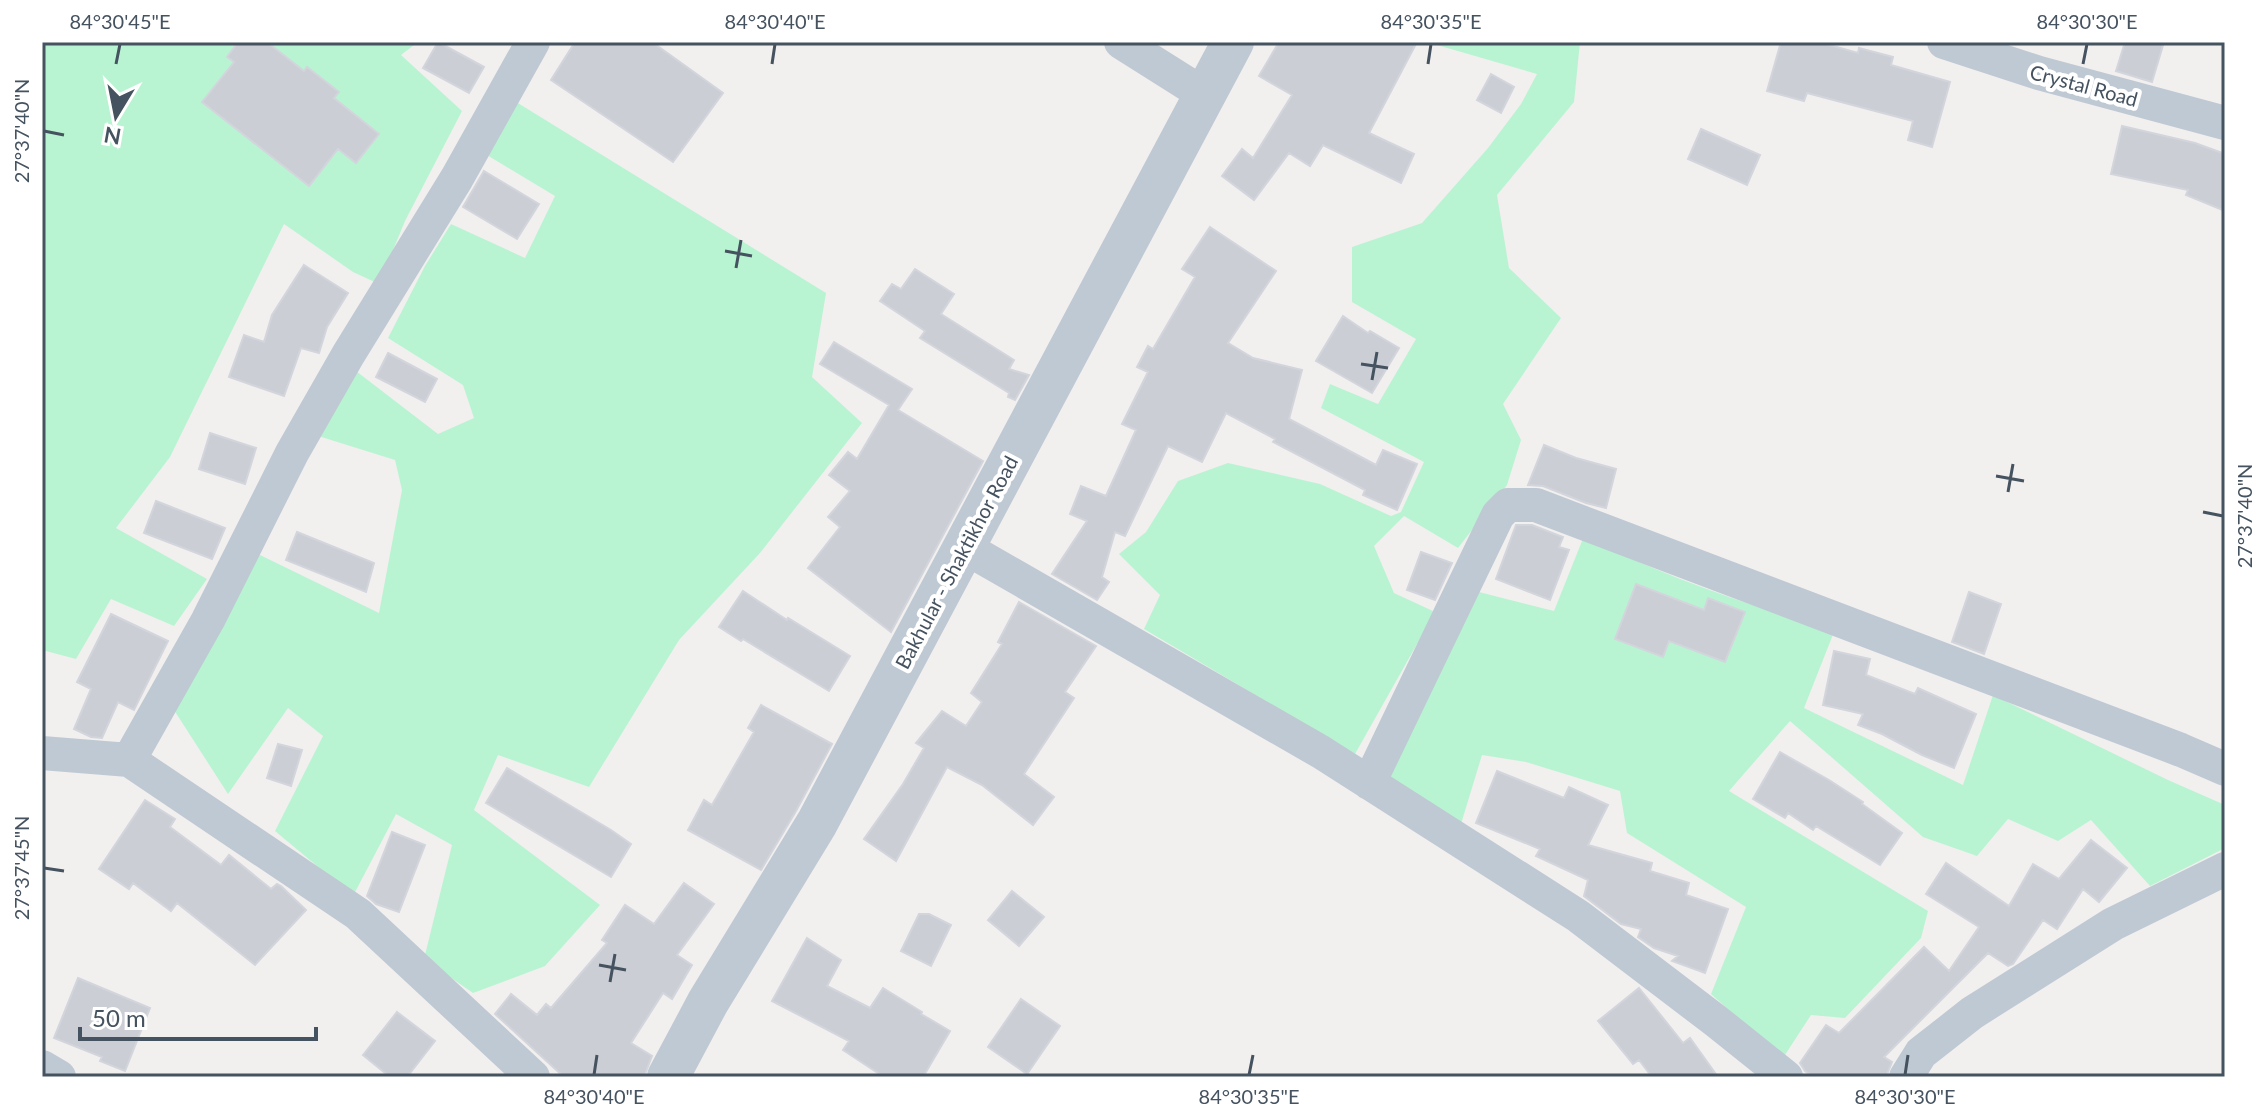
<svg xmlns="http://www.w3.org/2000/svg" width="2267" height="1119" font-family="Lato,sans-serif">
	<rect width="100%" height="100%" fill="#f2efef"/>
	<!-- green -->
	<path fill="#b9f4d2" d="M 42,42 L 418,42 L 401,55 L 462,111 L 405,221 L 379,284 L 353,272 L 284,224 L 170,457 L 116,528 L 207,579 L 174,626 L 111,599 L 76,659 L 42,650 Z
		M 1436,42 L 1580,42 L 1574,102 L 1497,195 L 1509,268 L 1561,318 L 1503,404 L 1521,440 L 1507,485 L 1458,548 L 1404,516 L 1374,546 L 1394,593 L 1435,612 L 1355,754 L 1144,629 L 1160,595 L 1119,554 L 1146,532 L 1178,481 L 1228,463 L 1320,484 L 1391,516 L 1401,512 L 1424,462 L 1321,408 L 1330,384 L 1378,404 L 1416,339 L 1352,302 L 1352,247 L 1422,223 L 1488,148 L 1521,104 L 1537,74 L 1437,45 Z
		M 513,100 L 826,293 L 812,377 L 862,423 L 760,553 L 679,640 L 589,787 L 498,755 L 474,810 L 600,905 L 545,966 L 473,993 L 424,959 L 452,845 L 396,814 L 353,896 L 275,831 L 323,736 L 288,708 L 228,794 L 174,710 L 258,554 L 379,613 L 402,490 L 395,460 L 315,435 L 356,371 L 438,434 L 474,418 L 463,385 L 388,338 L 425,266 L 451,224 L 525,258 L 555,196 L 482,152 Z
		M 1584,536 C 1663,577 1749,604 1834,632 L 1804,708 L 1963,785 L 1993,695 L 2168,780 L 2225,805 L 2225,848 L 2150,886 L 2091,820 L 2058,841 L 2008,819 L 1977,856 L 1923,837 L 1790,721 L 1729,791 L 1928,911 L 1921,938 L 1845,1018 L 1811,1015 L 1783,1058 L 1711,994 L 1746,907 L 1627,833 L 1620,791 L 1526,762 L 1482,755 L 1461,824 L 1386,778 L 1479,592 L 1554,611 Z"/>
	<!-- building -->
	<path fill="#cbced5" stroke="#d3d5dc" stroke-width="2" d="M 238,42 L 267,42 L 304,71 L 307,67 L 339,92 L 334,98 L 379,134 L 356,163 L 338,149 L 309,186 L 202,102 L 234,62 L 227,57 Z
		M 438,42 L 484,67 L 469,93 L 423,68 Z
		M 575,42 L 652,42 L 723,93 L 673,162 L 551,80 Z
		M 1279,42 L 1417,42 L 1369,133 L 1414,154 L 1401,183 L 1323,145 L 1310,166 L 1289,153 L 1254,200 L 1222,176 L 1242,149 L 1253,158 L 1292,95 L 1259,76 Z
		M 1781,42 L 1819,42 L 1858,53 L 1859,48 L 1893,57 L 1891,65 L 1950,82 L 1932,147 L 1908,140 L 1913,121 L 1807,93 L 1804,101 L 1767,91 Z
		M 2125,42 L 2164,42 L 2152,82 L 2116,71 Z
		M 1491,74 L 1514,87 L 1501,113 L 1477,100 Z
		M 2122,126 L 2195,143 L 2225,154 L 2225,211 L 2186,195 L 2188,190 L 2111,174 Z
		M 1701,129 L 1760,155 L 1747,185 L 1688,159 Z
		M 484,171 L 539,204 L 517,239 L 463,207 Z
		M 1210,227 L 1276,271 L 1228,343 L 1253,358 L 1302,370 L 1289,419 L 1376,465 L 1383,450 L 1417,464 L 1397,510 L 1363,495 L 1365,490 L 1273,442 L 1275,439 L 1226,413 L 1202,462 L 1168,446 L 1125,536 L 1115,532 L 1102,577 L 1109,582 L 1097,600 L 1052,574 L 1087,521 L 1070,514 L 1081,486 L 1106,496 L 1136,430 L 1122,424 L 1148,372 L 1137,367 L 1148,346 L 1153,349 L 1195,277 L 1182,269 Z
		M 304,265 L 348,293 L 327,327 L 319,353 L 301,348 L 284,396 L 229,377 L 244,335 L 264,342 L 272,315 Z
		M 915,269 L 954,294 L 941,314 L 1014,360 L 1009,369 L 1029,375 L 1015,400 L 1008,397 L 1009,393 L 920,338 L 925,331 L 880,301 L 892,284 L 901,289 Z
		M 1343,316 L 1368,333 L 1370,331 L 1399,348 L 1372,393 L 1316,361 Z
		M 834,342 L 912,389 L 898,410 L 983,461 L 891,632 L 808,568 L 840,527 L 828,517 L 850,491 L 829,475 L 848,452 L 857,459 L 889,405 L 820,364 Z
		M 388,353 L 437,379 L 425,402 L 376,377 Z
		M 210,433 L 256,448 L 245,484 L 199,469 Z
		M 1544,445 L 1576,458 L 1616,469 L 1606,508 L 1586,503 L 1543,486 L 1528,485 Z
		M 156,501 L 225,528 L 212,559 L 144,533 Z
		M 1516,525 L 1532,525 L 1563,537 L 1559,547 L 1569,550 L 1550,600 L 1496,579 Z
		M 297,532 L 374,563 L 366,592 L 286,560 Z
		M 1421,552 L 1452,563 L 1435,600 L 1407,590 Z
		M 1636,584 L 1704,610 L 1708,598 L 1745,612 L 1725,662 L 1669,641 L 1663,657 L 1615,639 Z
		M 743,591 L 787,620 L 788,618 L 850,656 L 829,691 L 743,639 L 741,641 L 719,627 Z
		M 1969,592 L 2001,604 L 1984,654 L 1952,642 Z
		M 1019,602 L 1096,646 L 1065,692 L 1074,698 L 1024,774 L 1054,797 L 1033,825 L 982,785 L 947,767 L 896,861 L 864,839 L 903,784 L 924,748 L 916,743 L 942,711 L 966,726 L 982,702 L 971,693 L 1002,644 L 998,642 Z
		M 111,614 L 168,641 L 134,710 L 118,702 L 102,738 L 91,737 L 74,729 L 91,689 L 77,682 Z
		M 1834,651 L 1870,659 L 1866,675 L 1915,694 L 1918,688 L 1976,714 L 1954,768 L 1922,755 L 1882,734 L 1858,725 L 1863,714 L 1823,705 Z
		M 761,705 L 832,744 L 796,811 L 761,870 L 688,830 L 704,800 L 712,805 L 754,732 L 748,728 Z
		M 278,744 L 302,750 L 291,786 L 267,778 Z
		M 1780,752 L 1829,780 L 1863,802 L 1862,804 L 1902,833 L 1880,865 L 1816,826 L 1813,830 L 1788,813 L 1785,818 L 1753,799 Z
		M 507,768 L 611,830 L 631,844 L 611,877 L 486,803 Z
		M 1497,771 L 1564,798 L 1569,787 L 1608,805 L 1588,845 L 1652,863 L 1650,871 L 1689,883 L 1686,895 L 1728,909 L 1705,973 L 1672,961 L 1678,956 L 1654,948 L 1638,937 L 1641,929 L 1621,924 L 1584,896 L 1588,880 L 1536,856 L 1540,849 L 1476,823 Z
		M 145,800 L 175,819 L 170,827 L 221,865 L 229,855 L 271,889 L 277,884 L 281,886 L 306,910 L 255,965 L 177,903 L 171,911 L 133,883 L 129,889 L 99,869 Z
		M 392,832 L 425,845 L 399,912 L 376,904 L 367,896 Z
		M 2091,840 L 2127,868 L 2099,902 L 2083,889 L 2057,929 L 2043,920 L 2013,964 L 2008,966 L 1988,953 L 1884,1057 L 1892,1062 L 1886,1077 L 1814,1077 L 1805,1071 L 1800,1063 L 1826,1025 L 1839,1033 L 1924,947 L 1949,971 L 1979,927 L 1926,894 L 1946,863 L 2009,906 L 2033,864 L 2059,879 Z
		M 684,883 L 714,904 L 677,955 L 692,965 L 672,999 L 663,993 L 631,1043 L 652,1056 L 644,1077 L 564,1077 L 495,1014 L 511,994 L 537,1015 L 546,1004 L 551,1008 L 607,943 L 602,940 L 625,905 L 654,924 Z
		M 1012,891 L 1044,917 L 1019,946 L 988,920 Z
		M 919,914 L 929,914 L 951,925 L 931,966 L 901,951 Z
		M 807,938 L 841,960 L 827,986 L 870,1008 L 883,988 L 922,1012 L 921,1014 L 950,1031 L 923,1077 L 884,1077 L 843,1050 L 849,1041 L 772,1001 Z
		M 78,978 L 150,1008 L 125,1071 L 100,1061 L 102,1057 L 54,1038 Z
		M 1639,988 L 1683,1043 L 1690,1038 L 1718,1077 L 1652,1077 L 1639,1060 L 1633,1064 L 1598,1021 Z
		M 1021,999 L 1060,1026 L 1027,1074 L 988,1047 Z
		M 397,1012 L 435,1041 L 407,1077 L 390,1077 L 363,1055 Z"/>
	<g fill="none" stroke-linecap="round" stroke-linejoin="round">
		<!-- minor -->
		<path stroke="#bfc9d3" stroke-width="34" d="M 1121,42 L 1205,95
			M 1944,42 L 2039,73 L 2225,123
			M 964,547 L 1321,752 L 1578,916 L 1716,1021 L 1786,1077
			M 42,753 L 129,760 L 358,914 L 533,1077
			M 129,760 L 208,620 L 292,453 L 348,355 L 457,178 L 533,42
			M 1369,783 L 1498,515 L 1508,505 L 1536,505 L 2181,750 L 2225,769
			M 42,1067 L 59,1077
			M 1906,1077 L 1921,1053 L 1972,1013 L 2113,924 L 2225,869"/>
		<!-- tertiary -->
		<path stroke="#bfc9d3" stroke-width="42" d="M 668,1077 L 708,1002 L 817,823 L 1233,42"/>
	</g>
	<!-- ticks -->
	<path fill="none" stroke="#45525f" stroke-width="3" d="M 116,64 L 120,44M 772,64 L 775,44M 1428,64 L 1431,44M 2083,64 L 2087,44M 44,131 L 64,135M 725,251 L 752,256M 736,268 L 741,240M 1361,364 L 1388,368M 1372,380 L 1377,352M 1996,476 L 2024,481M 2008,492 L 2013,464M 2203,512 L 2223,516M 44,868 L 64,871M 599,965 L 626,970M 610,982 L 615,954M 594,1075 L 597,1055M 1249,1075 L 1253,1055M 1905,1075 L 1908,1055"/>
	<g text-anchor="middle" dominant-baseline="central" stroke-width="8" stroke-linejoin="round" paint-order="stroke">
		<!-- street labels -->
		<g font-size="20" fill="#45525f" stroke="#fff">
			<text transform="translate(2084 85) rotate(15)">Crystal Road</text>
			<text transform="translate(956 562) rotate(-62)">Bakhular - Shaktikhor Road</text>
		</g>
	</g>
	<!-- border -->
	<rect width="2267" height="1119" fill="none" stroke="#ffffff" stroke-width="88"/>
	<!-- north arrow -->
	<g transform="translate(116 116) rotate(190)" stroke="#ffffff" stroke-width="6" paint-order="stroke">
	<path d="M0-6L14 30L0 20L-14 30Z" fill="#45525f"/>
	<text y="-12" font-size="22" font-weight="bold" text-anchor="middle" fill="#45525f">N</text>
	</g>
	<!-- scale -->
	<path d="M80 1027v12h236v-12" fill="none" stroke="#45525f" stroke-width="4"/>
	<text x="92" y="1027" font-size="24" fill="#45525f" stroke="#ffffff" stroke-width="6" paint-order="stroke">50 m</text>
	<rect x="44" y="44" width="2179" height="1031" fill="none" stroke="#45525f" stroke-width="3"/>
	<g font-size="20" text-anchor="middle" fill="#45525f">
		<text x="120" y="29">84°30'45"E</text>
		<text x="775" y="29">84°30'40"E</text>
		<text x="1431" y="29">84°30'35"E</text>
		<text x="2087" y="29">84°30'30"E</text>
		<text transform="translate(22 131) rotate(-90)" y="7">27°37'40"N</text>
		<text transform="translate(2245 516) rotate(-90)" y="7">27°37'40"N</text>
		<text transform="translate(22 868) rotate(-90)" y="7">27°37'45"N</text>
		<text x="594" y="1104">84°30'40"E</text>
		<text x="1249" y="1104">84°30'35"E</text>
		<text x="1905" y="1104">84°30'30"E</text>
	</g>
</svg>
